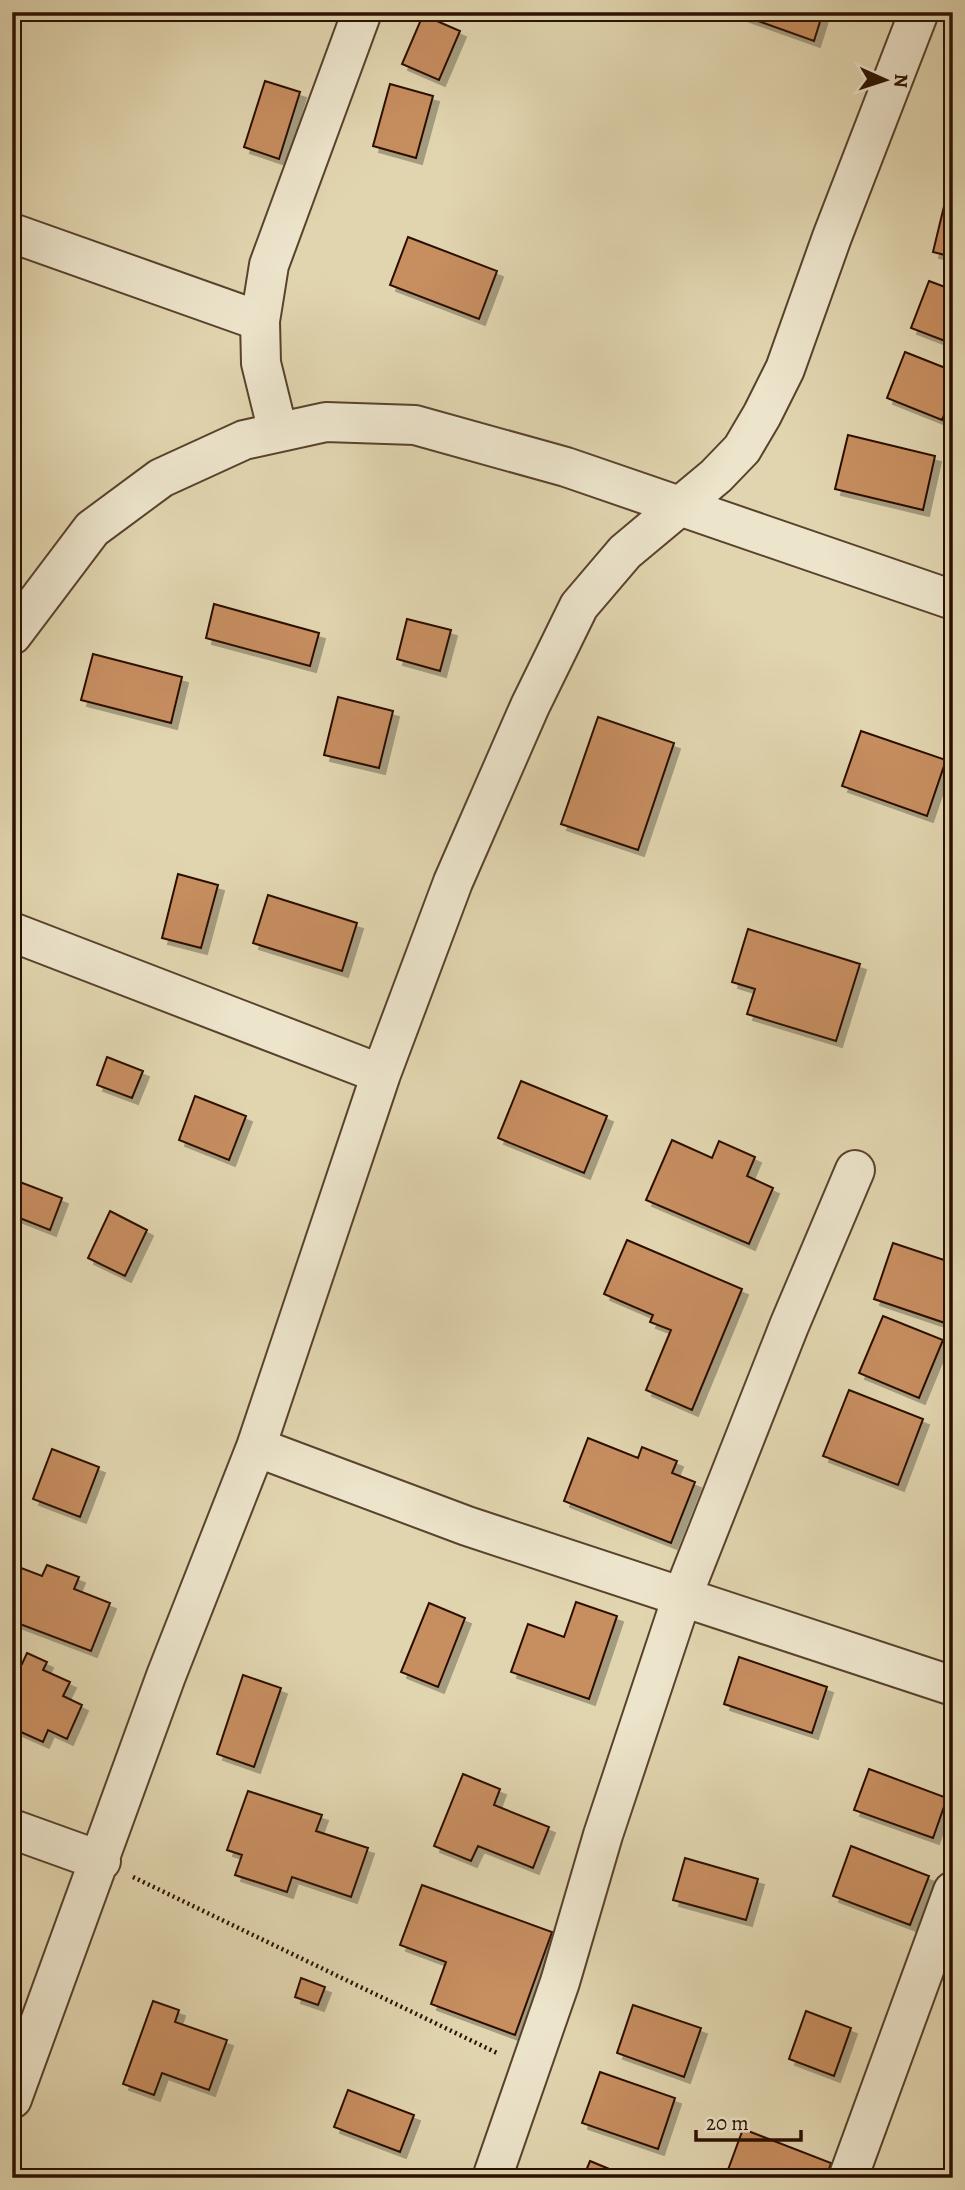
<svg xmlns="http://www.w3.org/2000/svg" width="965" height="2190" font-family="Alegreya,serif">
	<defs>
		<filter id="shadow"><feDropShadow dx="6" dy="6" stdDeviation="0" flood-color="#0004"/></filter>
	</defs>
	<rect width="100%" height="100%" fill="#e1d5af"/>
	<filter id="stains"><feTurbulence type="fractalNoise" baseFrequency=".00286" numOctaves="4"/><feColorMatrix values="0 0 0 0 .2 0 0 0 0 .09 0 0 0 0 .02 0 0 0 .5 -.17"/></filter>
	<radialGradient id="worn" r=".72"><stop offset=".6" stop-color="#630" stop-opacity="0"/><stop offset="1" stop-color="#630" stop-opacity=".3"/></radialGradient>
	<!-- building -->
	<path fill="#c78e61" stroke="#2c1100" stroke-width="2" filter="url(#shadow)" d="M 733,12 L 823,12 L 814,41 Z
		M 423,15 L 460,31 L 439,80 L 402,64 Z
		M 265,81 L 300,92 L 279,159 L 244,147 Z
		M 390,84 L 433,96 L 416,158 L 373,146 Z
		M 945,202 L 953,204 L 953,257 L 933,252 Z
		M 408,237 L 497,271 L 479,319 L 390,285 Z
		M 929,281 L 953,290 L 953,344 L 911,328 Z
		M 905,352 L 953,371 L 953,392 L 942,420 L 887,398 Z
		M 848,435 L 935,456 L 923,510 L 835,489 Z
		M 214,604 L 319,633 L 310,666 L 206,638 Z
		M 407,619 L 451,630 L 440,671 L 397,659 Z
		M 93,654 L 182,677 L 171,723 L 81,700 Z
		M 338,697 L 393,711 L 379,768 L 324,755 Z
		M 598,717 L 674,743 L 638,850 L 561,824 Z
		M 861,731 L 946,760 L 927,816 L 842,786 Z
		M 178,874 L 218,885 L 201,948 L 162,938 Z
		M 268,895 L 357,923 L 342,971 L 253,943 Z
		M 748,929 L 860,964 L 836,1041 L 747,1014 L 755,989 L 732,982 Z
		M 107,1057 L 143,1071 L 132,1098 L 97,1085 Z
		M 521,1081 L 607,1116 L 584,1173 L 498,1138 Z
		M 195,1096 L 246,1116 L 229,1160 L 179,1140 Z
		M 672,1140 L 712,1158 L 719,1141 L 755,1157 L 747,1176 L 773,1188 L 749,1244 L 646,1200 Z
		M 953,1150 L 953,1167 L 946,1164 Z
		M 12,1179 L 62,1198 L 50,1230 L 12,1215 Z
		M 110,1211 L 147,1230 L 125,1276 L 88,1258 Z
		M 627,1240 L 742,1289 L 692,1410 L 646,1390 L 671,1330 L 650,1322 L 653,1315 L 604,1294 Z
		M 893,1243 L 953,1263 L 951,1325 L 874,1299 Z
		M 883,1316 L 943,1340 L 919,1398 L 859,1373 Z
		M 849,1390 L 923,1419 L 898,1485 L 823,1456 Z
		M 588,1438 L 638,1458 L 642,1447 L 677,1461 L 672,1473 L 695,1482 L 671,1543 L 564,1501 Z
		M 52,1449 L 99,1467 L 80,1517 L 33,1499 Z
		M 47,1565 L 79,1577 L 74,1589 L 110,1603 L 91,1651 L 12,1621 L 12,1575 L 16,1566 L 42,1576 Z
		M 576,1602 L 617,1616 L 589,1699 L 511,1672 L 528,1624 L 564,1637 Z
		M 429,1603 L 465,1618 L 438,1687 L 401,1672 Z
		M 27,1653 L 47,1662 L 43,1670 L 70,1682 L 63,1696 L 82,1705 L 67,1739 L 48,1730 L 43,1742 L 12,1728 L 12,1660 L 22,1664 Z
		M 739,1657 L 827,1687 L 812,1733 L 724,1704 Z
		M 243,1675 L 281,1688 L 254,1767 L 217,1754 Z
		M 869,1769 L 947,1798 L 933,1838 L 854,1810 Z
		M 463,1774 L 500,1789 L 494,1805 L 549,1827 L 533,1868 L 478,1846 L 471,1861 L 434,1846 Z
		M 248,1791 L 322,1815 L 316,1831 L 368,1848 L 351,1897 L 292,1877 L 287,1892 L 235,1875 L 242,1855 L 227,1850 Z
		M 851,1846 L 929,1876 L 910,1925 L 833,1896 Z
		M 685,1858 L 758,1879 L 746,1920 L 673,1900 Z
		M 422,1885 L 552,1932 L 515,2035 L 431,2004 L 446,1962 L 400,1945 Z
		M 301,1978 L 325,1987 L 318,2005 L 295,1997 Z
		M 153,2001 L 179,2010 L 175,2022 L 227,2040 L 209,2090 L 162,2073 L 154,2095 L 123,2084 Z
		M 633,2005 L 701,2028 L 684,2077 L 617,2053 Z
		M 806,2011 L 851,2028 L 834,2076 L 789,2059 Z
		M 600,2072 L 675,2098 L 658,2149 L 582,2123 Z
		M 348,2090 L 414,2115 L 400,2152 L 334,2127 Z
		M 743,2129 L 831,2163 L 826,2178 L 725,2178 Z
		M 590,2161 L 631,2178 L 583,2178 Z"/>
	<g fill="none" stroke-linecap="round" stroke-linejoin="round">
		<defs>
			<path id="minor" d="M 12,233 L 260,321
				M 278,432 L 261,363 L 260,321 L 269,265 L 362,12
				M 12,635 L 92,529 L 161,478 L 244,440 L 326,422 L 415,425 L 566,467 L 953,600
				M 12,932 L 381,1074
				M 256,1447 L 467,1526 L 953,1686
				M 12,1829 L 101,1861
				M 12,2099 L 166,1676 L 256,1447 L 381,1074 L 453,882 L 530,706 L 579,606 L 625,552 L 716,476 L 742,449 L 762,415 L 785,369 L 832,237 L 919,12
				M 492,2178 L 560,1982 L 603,1835 L 682,1597 L 789,1326 L 855,1170
				M 848,2178 L 953,1891"/>
		</defs>
		<!-- minor casing -->
		<use href="#minor" stroke="#59422c" stroke-width="42"/>
		<!-- path -->
		<path stroke="#2c1100" stroke-width="4.5" stroke-dasharray="2 3.5" stroke-linecap="butt" d="M 133,1877 L 497,2053"/>
		<!-- minor -->
		<use href="#minor" stroke="#ece4cb" stroke-width="38"/>
	</g>
	<!-- margin -->
	<rect width="965" height="2190" fill="none" stroke="#e1d5af" stroke-width="42"/>
	<rect x="14" y="14" width="937" height="2162" fill="none" stroke="#2c1100" stroke-width="3.5"/>
	<rect x="21" y="21" width="923" height="2148" fill="none" stroke="#2c1100" stroke-width="2"/>
	<!-- north arrow -->
	<g transform="translate(885 80) rotate(93)" stroke="#ece4cb" stroke-width="5" paint-order="stroke">
	<path d="M0-5L12 26L0 18L-12 26Z" fill="#2c1100"/>
	<text y="-10" font-size="19" font-weight="bold" text-anchor="middle" fill="#2c1100">N</text>
	</g>
	<!-- scale -->
	<path d="M696 2130v10h105v-10" fill="none" stroke="#2c1100" stroke-width="3.5"/>
	<text x="706" y="2130" font-size="21" fill="#2c1100" stroke="#ece4cb" stroke-width="5" paint-order="stroke">20 m</text>
	<rect width="100%" height="100%" filter="url(#stains)"/>
	<rect width="100%" height="100%" fill="url(#worn)"/>
</svg>
